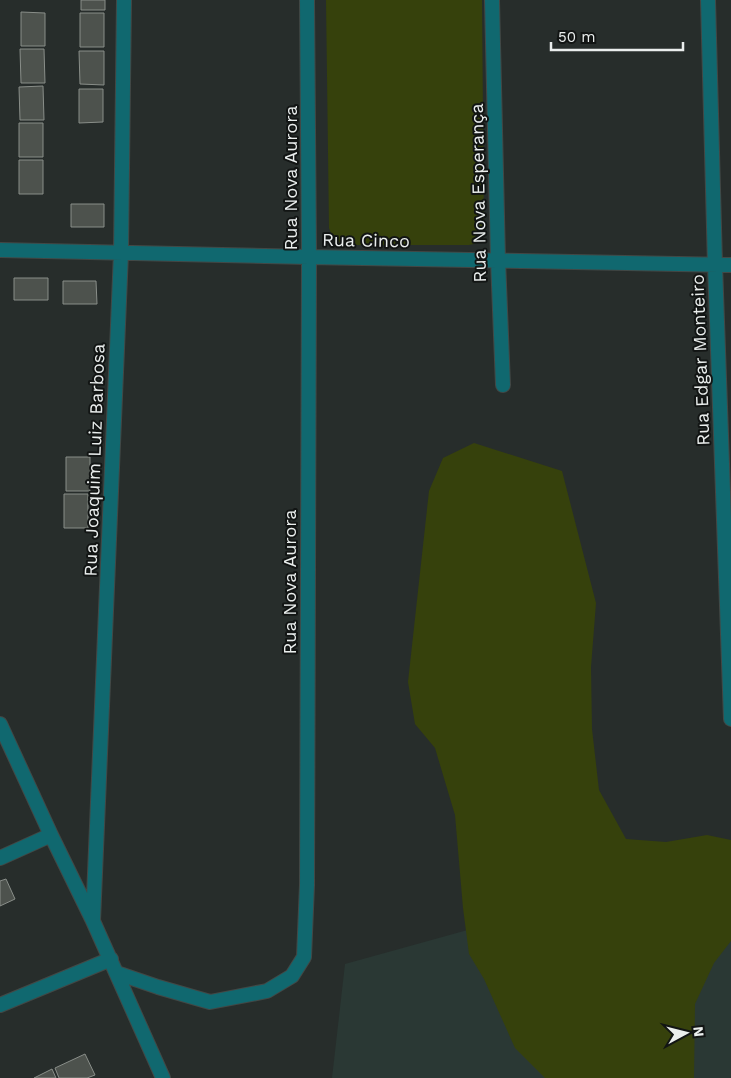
<svg xmlns="http://www.w3.org/2000/svg" width="731" height="1078" font-family="'Work Sans',sans-serif">
	<rect width="100%" height="100%" fill="#272d2b"/>
	<!-- built -->
	<path fill="#2a3834" d="M 731,857 L 731,1078 L 332,1078 L 345,964 Z"/>
	<!-- green -->
	<path fill="#36410c" d="M 326,0 L 482,0 L 484,236 C 480,241 476,244 469,245 L 345,245 C 336,241 332,237 329,228 Z
		M 474,443 L 562,471 L 596,603 L 591,667 L 592,729 L 599,790 L 626,839 L 666,842 L 707,835 L 731,840 L 731,941 L 714,963 L 695,1004 L 694,1078 L 545,1078 L 515,1048 L 484,979 L 469,954 L 463,908 L 455,815 L 435,748 L 415,724 L 408,682 L 429,491 L 443,458 Z"/>
	<!-- building -->
	<path fill="#4d524d" stroke="#898e89" d="M 81,0 L 105,0 L 105,10 L 81,10 Z
		M 21,12 L 45,13 L 45,46 L 21,46 Z
		M 80,13 L 104,13 L 104,47 L 80,47 Z
		M 20,49 L 44,49 L 45,83 L 21,83 Z
		M 79,51 L 104,51 L 104,85 L 80,84 Z
		M 43,86 L 44,120 L 20,120 L 19,87 Z
		M 79,89 L 103,89 L 103,122 L 79,123 Z
		M 19,123 L 43,123 L 43,157 L 19,157 Z
		M 19,160 L 43,160 L 43,194 L 19,194 Z
		M 71,204 L 104,204 L 104,227 L 71,227 Z
		M 14,278 L 48,278 L 48,300 L 14,300 Z
		M 63,281 L 96,281 L 97,304 L 63,304 Z
		M 66,457 L 90,457 L 90,491 L 66,491 Z
		M 64,494 L 88,494 L 88,528 L 64,528 Z
		M 6,879 L 15,899 L 0,906 L 0,881 Z
		M 85,1054 L 95,1075 L 87,1078 L 59,1078 L 55,1068 Z
		M 52,1069 L 56,1078 L 34,1078 Z"/>
	<g fill="none" stroke-linecap="round" stroke-linejoin="round">
		<defs>
			<path id="minor" d="M 492,0 L 498,260 L 503,385
				M 708,0 L 715,265 L 731,719
				M 0,250 L 309,257 L 731,265
				M 0,724 L 51,835 L 93,921 L 163,1078
				M 0,858 L 51,835
				M 93,921 L 121,253 L 124,0
				M 117,973 L 158,987 L 210,1002 L 267,991 L 292,976 L 304,957 L 307,885 L 309,257 L 307,0
				M 0,1005 L 111,959"/>
		</defs>
		<!-- minor casing -->
		<use href="#minor" stroke="#424846" stroke-width="16"/>
		<!-- minor -->
		<use href="#minor" stroke="#10686f" stroke-width="14"/>
	</g>
	<g text-anchor="middle" dominant-baseline="central" stroke-width="4" stroke-linejoin="round" paint-order="stroke">
		<!-- street labels -->
		<g font-size="18" fill="#eaeeed" stroke="#121514">
			<text transform="translate(290 178) rotate(-90)">Rua Nova Aurora</text>
			<text transform="translate(478 193) rotate(-91)">Rua Nova Esperança</text>
			<text transform="translate(366 240) rotate(1)">Rua Cinco</text>
			<text transform="translate(700 360) rotate(-92)">Rua Edgar Monteiro</text>
			<text transform="translate(94 460) rotate(-88)">Rua Joaquim Luiz Barbosa</text>
			<text transform="translate(289 582) rotate(-90)">Rua Nova Aurora</text>
		</g>
	</g>
	<!-- north arrow -->
	<g transform="translate(686 1033) rotate(83)" stroke="#121514" stroke-width="4" paint-order="stroke">
	<path d="M0-4L9 19L0 12L-9 19Z" fill="#eaeeed"/>
	<text y="-8" font-size="14" font-weight="bold" text-anchor="middle" fill="#eaeeed">N</text>
	</g>
	<!-- scale -->
	<path d="M551 42v8h132v-8" fill="none" stroke="#eaeeed" stroke-width="2.5"/>
	<text x="558" y="42" font-size="15" fill="#eaeeed" stroke="#121514" stroke-width="4" paint-order="stroke">50 m</text>
</svg>
